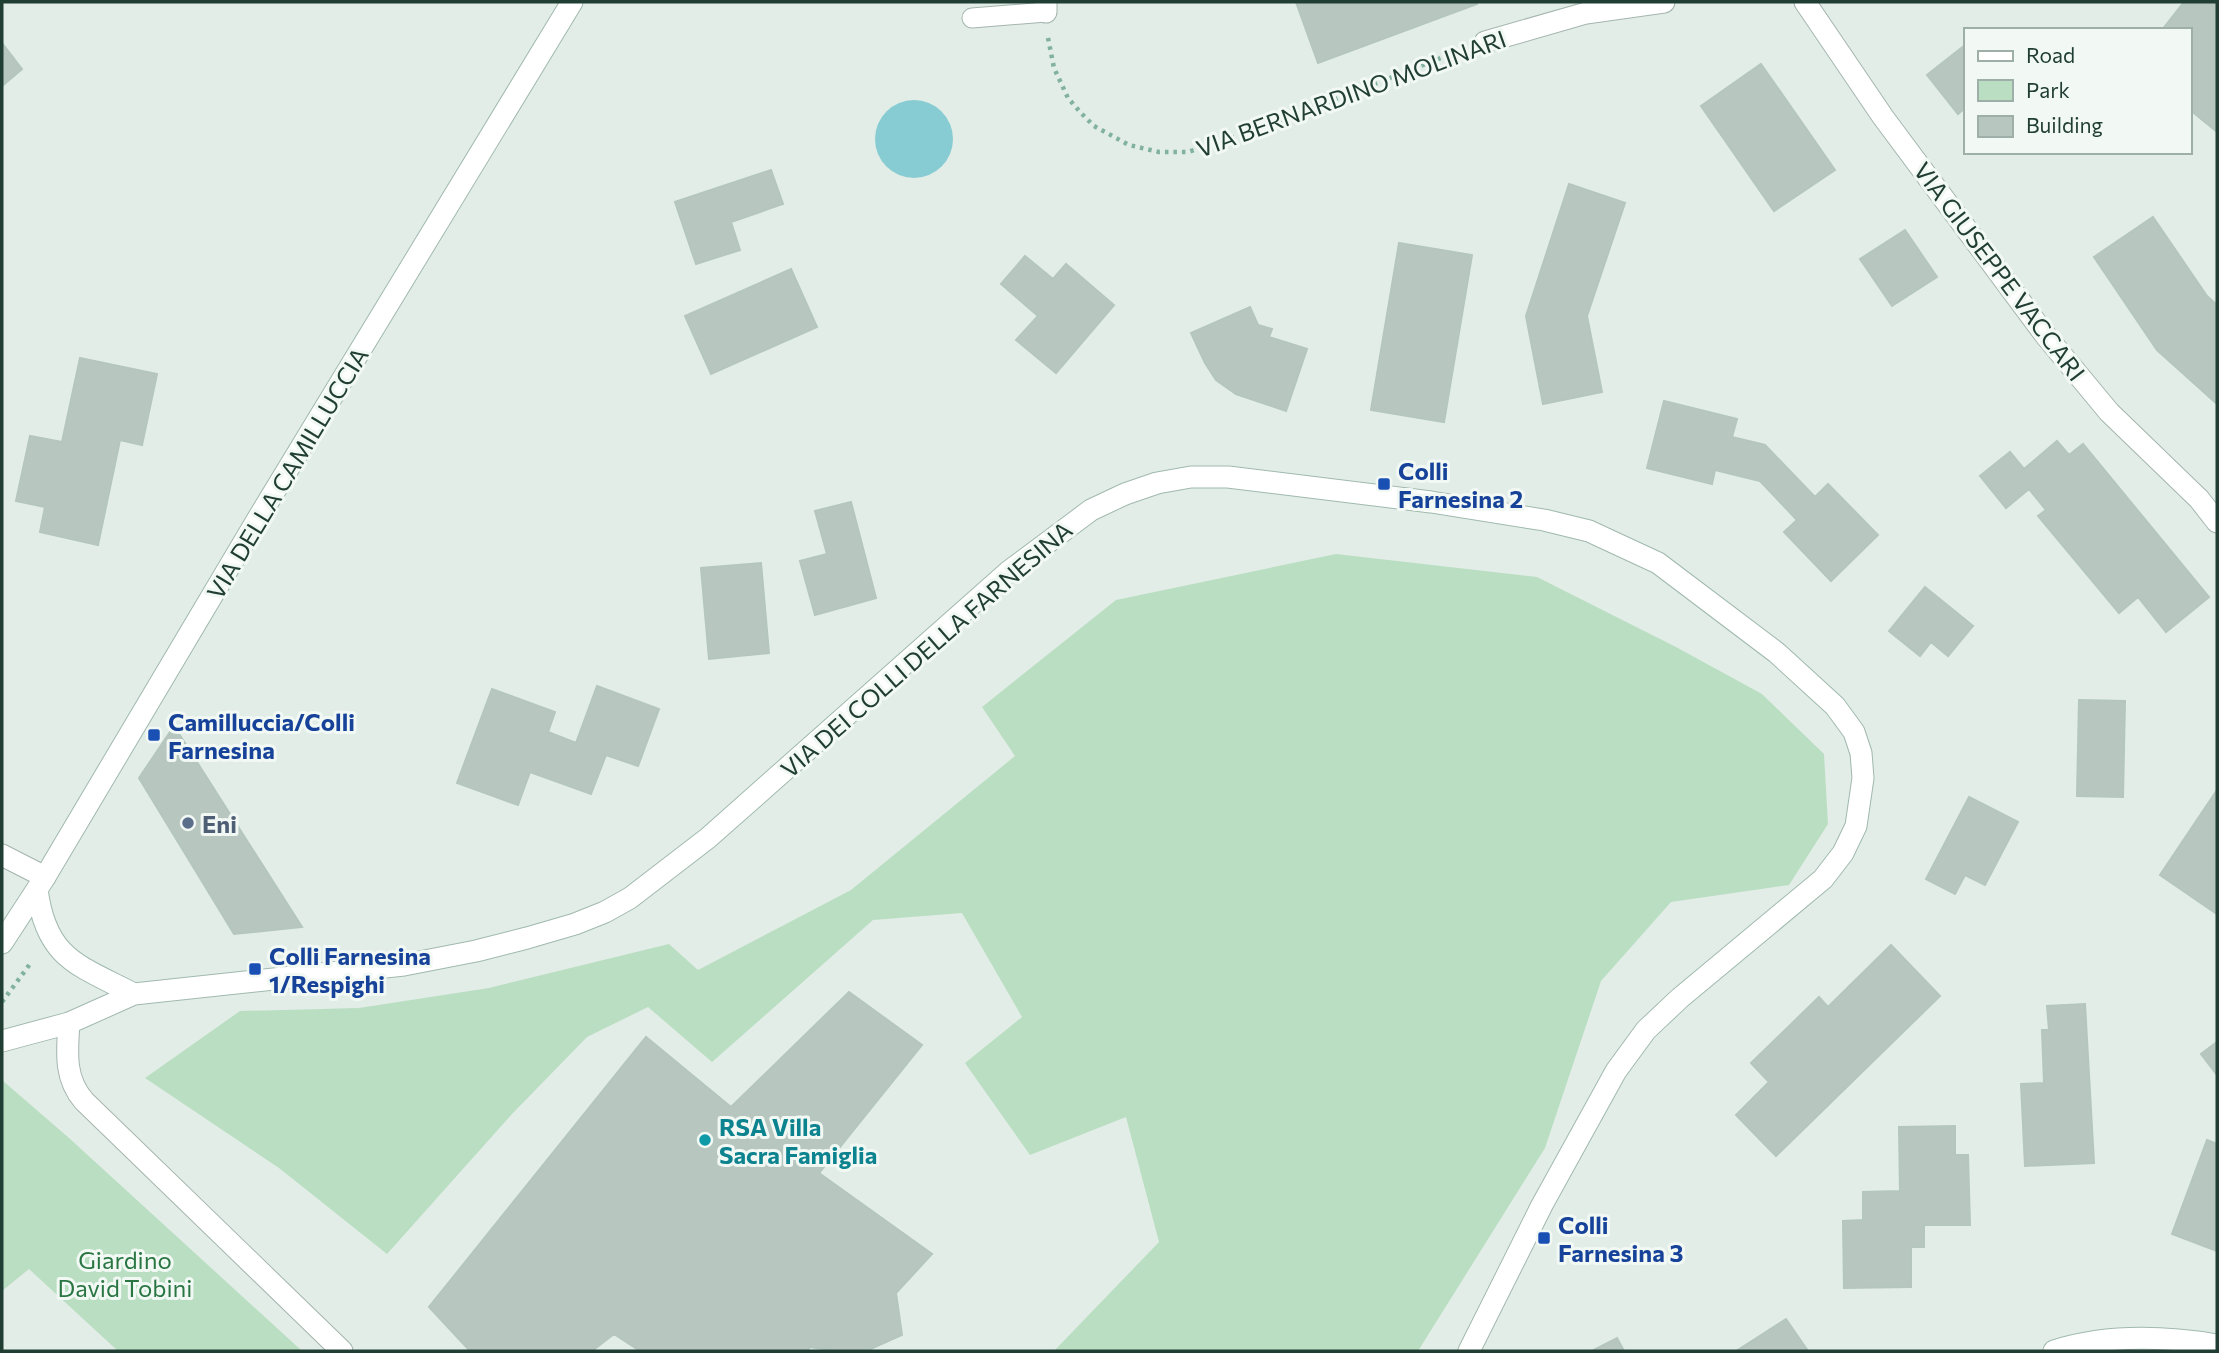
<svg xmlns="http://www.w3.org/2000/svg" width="2219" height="1353" font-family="Commissioner,sans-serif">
	<rect width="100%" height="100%" fill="#e2ede7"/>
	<!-- green -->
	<path fill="#badec2" d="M 1336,554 L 1537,577 L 1676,647 L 1762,694 L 1824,754 L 1828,824 L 1789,885 L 1671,902 L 1601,981 L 1545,1148 L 1418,1351 L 1054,1351 L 1159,1242 L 1126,1117 L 1030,1155 L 965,1063 L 1022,1017 L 962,913 L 873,920 L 712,1062 L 648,1007 L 587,1037 L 513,1113 L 387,1254 L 279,1168 L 145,1078 L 240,1011 L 359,1008 L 489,988 L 669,944 L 698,970 L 851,890 L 1015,756 L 982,707 L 1116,600 Z
		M 2,1080 L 69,1138 L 302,1351 L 118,1351 L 29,1269 L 2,1291 Z"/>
	<!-- water -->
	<path fill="#88ccd3" d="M875 139a39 39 0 1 1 78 0a39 39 0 1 1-78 0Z"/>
	<!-- building -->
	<path fill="#b7c7c0" stroke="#b4c6be" stroke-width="2" d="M 1296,2 L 1476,2 L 1477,4 L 1318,63 Z
		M 2184,2 L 2217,2 L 2217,132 L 2189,109 L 2189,30 L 2162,30 Z
		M 2,43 L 22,69 L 2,86 Z
		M 1965,45 L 1965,108 L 1958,114 L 1927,75 Z
		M 1761,64 L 1835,170 L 1774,211 L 1701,106 Z
		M 771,170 L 783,204 L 731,222 L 740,250 L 696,264 L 675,202 Z
		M 1569,184 L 1625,203 L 1587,316 L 1602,392 L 1543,404 L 1526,316 Z
		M 2153,217 L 2207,296 L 2217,305 L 2217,404 L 2157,350 L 2094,257 Z
		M 1905,230 L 1937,277 L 1892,306 L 1860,259 Z
		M 1399,243 L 1472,255 L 1444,422 L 1371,410 Z
		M 1025,256 L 1053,279 L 1066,264 L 1114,305 L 1056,373 L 1016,340 L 1038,316 L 1001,284 Z
		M 791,269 L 817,327 L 711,374 L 685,316 Z
		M 1250,307 L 1258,325 L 1272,329 L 1269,337 L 1307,349 L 1286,411 L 1236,394 L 1216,380 L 1205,363 L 1191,333 Z
		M 80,358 L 157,374 L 142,445 L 120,440 L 98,545 L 40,532 L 45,507 L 16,501 L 30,436 L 62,442 Z
		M 1664,401 L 1737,419 L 1732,437 L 1765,445 L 1815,497 L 1828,484 L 1878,535 L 1831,581 L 1784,532 L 1797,520 L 1760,481 L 1715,470 L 1712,484 L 1647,468 Z
		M 2057,441 L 2069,455 L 2083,444 L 2209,597 L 2166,632 L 2138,597 L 2119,613 L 2038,516 L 2046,510 L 2029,489 L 2006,508 L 1980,476 L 2010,452 L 2024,469 Z
		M 851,502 L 876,598 L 815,615 L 800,561 L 827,554 L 815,511 Z
		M 761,563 L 769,653 L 709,659 L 701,568 Z
		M 1925,587 L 1973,626 L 1948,656 L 1931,642 L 1920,656 L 1889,631 Z
		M 597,686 L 659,709 L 638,766 L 606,755 L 591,794 L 530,772 L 518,805 L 457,783 L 492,689 L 555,712 L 548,732 L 576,743 Z
		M 2079,700 L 2125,701 L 2123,797 L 2077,796 Z
		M 174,726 L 302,927 L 234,934 L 139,778 Z
		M 2217,790 L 2217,914 L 2160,875 Z
		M 1969,797 L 2018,822 L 1985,885 L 1965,875 L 1955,894 L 1926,879 Z
		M 1891,945 L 1940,996 L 1776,1156 L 1736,1115 L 1769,1082 L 1751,1063 L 1819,997 L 1828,1007 Z
		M 849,992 L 922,1045 L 819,1173 L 932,1254 L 896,1293 L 902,1335 L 866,1351 L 836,1351 L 810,1347 L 807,1351 L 640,1351 L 614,1334 L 592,1351 L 470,1351 L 429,1307 L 646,1037 L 731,1107 Z
		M 2085,1004 L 2094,1163 L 2025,1166 L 2021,1084 L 2044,1083 L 2042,1030 L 2049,1030 L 2047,1006 Z
		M 2217,1042 L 2217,1075 L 2201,1054 Z
		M 1955,1126 L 1955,1155 L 1968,1155 L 1970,1225 L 1924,1225 L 1924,1247 L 1911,1247 L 1911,1287 L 1844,1288 L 1843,1221 L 1863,1220 L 1863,1192 L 1900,1191 L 1899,1127 Z
		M 2207,1140 L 2217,1144 L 2217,1251 L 2172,1234 Z
		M 1786,1319 L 1808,1351 L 1739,1351 L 1738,1350 Z
		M 1617,1338 L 1624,1351 L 1592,1351 Z"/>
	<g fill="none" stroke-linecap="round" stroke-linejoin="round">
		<defs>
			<path id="lane" d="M 972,18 L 1046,12"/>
			<path id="street" d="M 1046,2 L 1046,12
				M 1805,2 L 1883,117 L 2046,336 L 2109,412 L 2199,499 L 2217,522
				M 1485,42 L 1586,13 L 1664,2
				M 2,855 L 45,877
				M 69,1023 C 67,1052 64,1078 84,1101 L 342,1351"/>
			<path id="secondary" d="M 37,889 C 46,959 78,965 134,994
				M 2,943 L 45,877 L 257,520 L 572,2
				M 2,1041 L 69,1023 L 134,994 L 404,965 L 476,951 L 527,938 L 575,924 L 605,912 L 630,898 L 708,838 L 1008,572 L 1091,510 L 1125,494 L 1157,483 L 1191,477 L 1228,477 L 1431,502 L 1544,520 L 1589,531 L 1658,563 L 1777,653 L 1835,706 L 1854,732 L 1861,753 L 1863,778 L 1856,826 L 1843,853 L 1823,879 L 1680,998 L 1646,1030 L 1616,1071 L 1542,1205 L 1469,1351
				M 2054,1351 C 2107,1334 2163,1336 2217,1345"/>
		</defs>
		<!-- lane casing -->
		<use href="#lane" stroke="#a4b5ae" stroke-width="21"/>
		<!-- street casing -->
		<use href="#street" stroke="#a4b5ae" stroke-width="23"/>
		<!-- secondary casing -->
		<use href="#secondary" stroke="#a0b9ae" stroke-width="23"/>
		<!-- path -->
		<path stroke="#81b19f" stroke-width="4.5" stroke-dasharray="3.5 5" stroke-linecap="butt" d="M 1048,38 L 1054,68 L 1068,98 L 1081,113 L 1094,126 L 1129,145 L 1159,152 L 1188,152 L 1264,127 L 1459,51
			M 2,1002 L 30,964"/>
		<!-- lane -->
		<use href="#lane" stroke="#fff" stroke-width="19"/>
		<!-- street -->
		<use href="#street" stroke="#fff" stroke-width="21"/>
		<!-- secondary -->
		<use href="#secondary" stroke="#fff" stroke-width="21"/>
	</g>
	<!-- markers -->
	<g fill="#1a4fb4" stroke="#f2f9f5" stroke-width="2.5">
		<rect x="1377" y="477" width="14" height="14" rx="3.5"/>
		<rect x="147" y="728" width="14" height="14" rx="3.5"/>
		<rect x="248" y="962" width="14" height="14" rx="3.5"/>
		<rect x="1537" y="1231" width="14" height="14" rx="3.5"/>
	</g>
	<circle fill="#5c6f8a" stroke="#f2f9f5" stroke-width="2.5" cx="188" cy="823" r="7"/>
	<circle fill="#0f9aa8" stroke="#f2f9f5" stroke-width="2.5" cx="705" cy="1140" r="7"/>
	<g text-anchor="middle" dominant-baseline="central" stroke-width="6" stroke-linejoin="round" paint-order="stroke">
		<!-- street labels -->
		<g font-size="24" fill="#213e35" stroke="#f2f9f5">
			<text transform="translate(1351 93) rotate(-20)">VIA BERNARDINO MOLINARI</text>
			<text transform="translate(2000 271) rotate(53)">VIA GIUSEPPE VACCARI</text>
			<text transform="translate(287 473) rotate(-59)">VIA DELLA CAMILLUCCIA</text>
			<text transform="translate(926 649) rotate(-41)">VIA DEI COLLI DELLA FARNESINA</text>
		</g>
		<!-- transit labels -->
		<g font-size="24" font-weight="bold" fill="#164399" stroke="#f2f9f5" text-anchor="start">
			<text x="1398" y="470">Colli<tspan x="1398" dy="28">Farnesina 2</tspan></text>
			<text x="168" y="721">Camilluccia/Colli<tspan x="168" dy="28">Farnesina</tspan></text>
			<text x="269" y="955">Colli Farnesina<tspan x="269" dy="28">1/Respighi</tspan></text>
			<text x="1558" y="1224">Colli<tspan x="1558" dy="28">Farnesina 3</tspan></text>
		</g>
		<!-- service labels -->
		<g font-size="24" font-weight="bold" fill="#4e5e75" stroke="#f2f9f5" text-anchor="start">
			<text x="202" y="823">Eni</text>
		</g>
		<!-- culture labels -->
		<g font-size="24" font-weight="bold" fill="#0d838f" stroke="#f2f9f5" text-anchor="start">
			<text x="719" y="1126">RSA Villa<tspan x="719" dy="28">Sacra Famiglia</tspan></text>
		</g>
		<!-- park labels -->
		<g font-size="24" fill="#2a7643" stroke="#f2f9f5">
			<text x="125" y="1259">Giardino<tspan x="125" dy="28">David Tobini</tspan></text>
		</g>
	</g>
	<!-- border -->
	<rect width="2219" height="1353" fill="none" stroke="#213e35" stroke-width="7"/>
	<!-- legend -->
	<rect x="1964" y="28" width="228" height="126" fill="#f2f9f5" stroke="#9eaea8" stroke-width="2"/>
	<rect x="1978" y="51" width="35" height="10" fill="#ffffff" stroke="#9eaea8" stroke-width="2"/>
	<text x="2026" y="63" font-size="21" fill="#213e35">Road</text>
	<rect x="1978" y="80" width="35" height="21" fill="#badec2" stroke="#9eaea8" stroke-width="2"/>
	<text x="2026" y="98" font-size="21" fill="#213e35">Park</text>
	<rect x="1978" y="116" width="35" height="21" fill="#b7c7c0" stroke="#9eaea8" stroke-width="2"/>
	<text x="2026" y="133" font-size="21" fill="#213e35">Building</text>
</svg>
